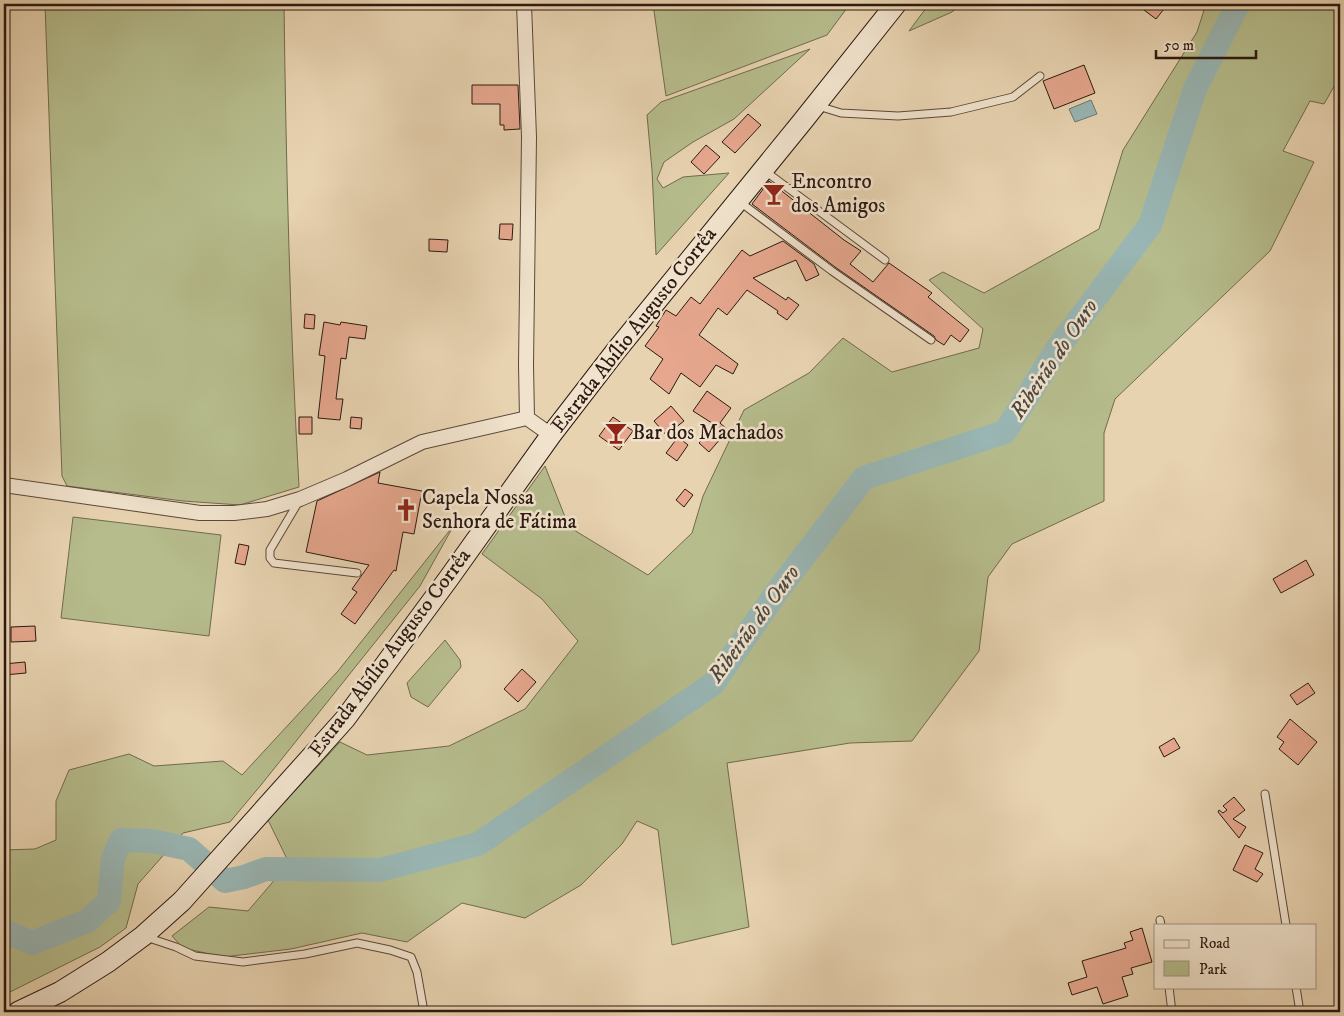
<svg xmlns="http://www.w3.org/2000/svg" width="1344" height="1016" font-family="'IM FELL DW Pica',serif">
	<rect width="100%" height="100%" fill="#e8d3b1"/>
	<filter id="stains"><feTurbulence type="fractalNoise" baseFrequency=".004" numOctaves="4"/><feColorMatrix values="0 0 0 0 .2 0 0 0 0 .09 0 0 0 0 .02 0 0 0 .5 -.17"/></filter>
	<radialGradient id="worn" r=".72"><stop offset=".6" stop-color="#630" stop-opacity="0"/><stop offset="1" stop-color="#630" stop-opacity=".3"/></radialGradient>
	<!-- green -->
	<path fill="#b6bc8c" stroke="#716a4e" d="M 45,4 L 284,4 C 286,165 290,326 299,487 L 240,505 L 183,501 L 67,486 L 62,476 Z
		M 653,4 L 850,4 L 827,35 L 666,96 Z
		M 929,4 L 961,4 L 952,12 L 909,31 Z
		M 1206,4 L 1340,4 L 1340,76 L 1324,104 L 1310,101 L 1283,151 L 1314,162 L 1270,251 L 1115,399 L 1104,433 L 1104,501 L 1012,544 L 988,577 L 979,651 L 912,741 L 850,743 L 727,763 L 749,927 L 672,945 L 658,830 L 637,821 L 622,844 L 581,885 L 525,918 L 462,903 L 407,942 L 362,933 L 291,949 L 223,957 L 183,948 L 172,936 L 209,907 L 248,911 L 289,863 L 268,820 L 340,742 L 367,755 L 449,746 L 525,709 L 578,641 L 542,599 L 482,554 L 545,466 L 569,527 L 648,575 L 692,533 L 703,496 L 744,410 L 809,373 L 843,338 L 892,372 L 979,348 L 983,329 L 929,280 L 943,272 L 984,293 L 1099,229 L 1123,150 L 1197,32 Z
		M 810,49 L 734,119 L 693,142 L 664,162 L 657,179 L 663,188 L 683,177 L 729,173 L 656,255 L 652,170 L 647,115 L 661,102 Z
		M 73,517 L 221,535 L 209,636 L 61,618 Z
		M 454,525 L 420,586 L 261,785 L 230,822 L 183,833 L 138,884 L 126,928 L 100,947 L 4,995 L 4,850 L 35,849 L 56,840 L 56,801 L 69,770 L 129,754 L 154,766 L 223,761 L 242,775 L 338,671 Z
		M 445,640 L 460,660 L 461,667 L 428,707 L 411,697 L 407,683 Z"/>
	<!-- water -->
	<path fill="#99b6b4" stroke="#6d7773" d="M 1091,100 L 1097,114 L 1075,122 L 1069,109 Z"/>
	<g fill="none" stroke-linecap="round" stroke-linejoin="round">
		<!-- river -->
		<path stroke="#99b6b4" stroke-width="24" d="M 4,931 L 32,943 L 87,921 L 109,901 L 113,858 L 121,840 L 152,841 L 189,849 L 225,881 L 244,877 L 266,869 L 380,870 L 478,844 L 713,684 L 779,589 L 864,478 L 1005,432 L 1057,349 L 1150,225 L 1195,89 L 1238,4"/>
	</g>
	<!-- building -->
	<path fill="#e6a78e" stroke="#2c1911" d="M 1136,4 L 1168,4 L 1156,19 Z
		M 1084,65 L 1095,93 L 1054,109 L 1043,81 Z
		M 472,85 L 518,85 L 520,129 L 504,130 L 504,125 L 500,125 L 500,104 L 472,104 Z
		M 748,114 L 761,125 L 735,153 L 722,142 Z
		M 706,145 L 720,157 L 704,174 L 691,162 Z
		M 769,181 L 844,240 L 861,251 L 850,264 L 873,282 L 889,263 L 932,293 L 928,297 L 969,330 L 960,342 L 951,335 L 944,345 L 936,340 L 934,336 L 835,267 L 752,204 Z
		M 500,224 L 513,224 L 512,240 L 499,239 Z
		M 429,239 L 448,240 L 447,252 L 429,251 Z
		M 783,241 L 814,264 L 819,275 L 806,281 L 796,260 L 753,278 L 786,300 L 788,297 L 799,305 L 787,320 L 777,313 L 778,311 L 747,290 L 727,315 L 718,308 L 699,335 L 738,364 L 733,374 L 716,365 L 700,387 L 681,373 L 669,394 L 650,379 L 663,359 L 645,346 L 659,327 L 656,326 L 666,310 L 676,316 L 691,297 L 700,304 L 742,250 L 750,256 Z
		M 305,314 L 315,315 L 314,329 L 304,328 Z
		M 324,322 L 340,325 L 341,322 L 367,326 L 365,339 L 349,337 L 346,359 L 341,358 L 336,399 L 343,399 L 340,420 L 318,418 L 325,356 L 319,355 Z
		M 707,391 L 731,408 L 720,423 L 728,430 L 709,452 L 699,443 L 715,425 L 693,411 Z
		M 671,406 L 684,421 L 666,435 L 654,421 Z
		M 299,417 L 312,417 L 312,434 L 299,434 Z
		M 351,417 L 362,418 L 361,429 L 350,428 Z
		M 613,417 L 633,431 L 619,450 L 599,436 Z
		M 678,437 L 688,445 L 677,461 L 666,453 Z
		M 380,472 L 378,483 L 422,491 L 414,534 L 403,532 L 396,571 L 394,570 L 355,624 L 341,614 L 357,592 L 352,589 L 369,565 L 306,552 L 317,501 Z
		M 685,489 L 693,495 L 684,507 L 676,500 Z
		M 239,544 L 249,546 L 245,565 L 235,563 Z
		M 1306,560 L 1314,575 L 1281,593 L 1273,579 Z
		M 35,626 L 36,641 L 11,642 L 11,627 Z
		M 25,662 L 26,673 L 4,675 L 4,664 Z
		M 522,669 L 536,682 L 518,702 L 504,689 Z
		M 1308,683 L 1315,693 L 1297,705 L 1290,695 Z
		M 1290,719 L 1317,742 L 1298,765 L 1279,749 L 1284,742 L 1277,737 Z
		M 1174,738 L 1180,748 L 1164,757 L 1159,747 Z
		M 1234,797 L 1245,810 L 1233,819 L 1246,827 L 1239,838 L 1218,812 L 1219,810 L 1223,813 L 1227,810 L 1223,806 Z
		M 1245,845 L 1263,853 L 1255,869 L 1263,874 L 1257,882 L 1233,870 Z
		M 1142,928 L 1152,962 L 1131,968 L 1133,974 L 1122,977 L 1128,996 L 1103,1004 L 1097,987 L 1072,995 L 1068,983 L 1087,977 L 1082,961 L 1126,948 L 1124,943 L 1133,940 L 1130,932 Z"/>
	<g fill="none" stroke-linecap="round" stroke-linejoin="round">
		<defs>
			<path id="service" d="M 818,106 L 841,113 L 898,116 L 951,112 L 1013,97 L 1040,76
				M 765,171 L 885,260
				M 740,202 L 832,271 L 931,340
				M 299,501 L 270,550 L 270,558 L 274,563 L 357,573
				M 1265,794 L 1286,925
				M 1160,920 L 1161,925
				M 146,937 L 176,947 L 195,956 L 243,962 L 305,954 L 357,943 L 390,950 L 411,957 L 417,972 L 424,1012
				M 1169,987 L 1172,1012
				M 1296,987 L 1300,1012"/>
			<path id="minor" d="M 524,4 L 529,137 L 526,365 L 527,418
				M 4,485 L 200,513 L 234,513 L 267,509 L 300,499 L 347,479 L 422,442 L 527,418 L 551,435"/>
			<path id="secondary" d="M 18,1012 L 60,992 L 108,962 L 143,936 L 182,901 L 345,719 L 449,578 L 551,435 L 615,352 L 802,122 L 896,4"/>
		</defs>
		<!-- service casing -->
		<use href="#service" stroke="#5b4839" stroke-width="9"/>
		<!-- minor casing -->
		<use href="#minor" stroke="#5b4839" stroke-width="16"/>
		<!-- secondary casing -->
		<use href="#secondary" stroke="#2c1911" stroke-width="22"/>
		<!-- service -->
		<use href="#service" stroke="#f0e2cc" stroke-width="7"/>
		<!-- minor -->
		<use href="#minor" stroke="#f0e2cc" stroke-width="14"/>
		<!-- secondary -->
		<use href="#secondary" stroke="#f0e2cc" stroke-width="20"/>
	</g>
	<!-- icons -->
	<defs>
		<symbol id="bar-bare" viewBox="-9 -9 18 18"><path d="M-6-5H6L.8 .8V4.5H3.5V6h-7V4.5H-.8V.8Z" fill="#8f2418" stroke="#f0e2cc" stroke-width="2.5" paint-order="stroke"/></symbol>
		<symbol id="church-bare" viewBox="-9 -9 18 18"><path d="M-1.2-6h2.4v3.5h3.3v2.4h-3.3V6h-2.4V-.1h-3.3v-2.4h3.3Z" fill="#8f2418" stroke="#f0e2cc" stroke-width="2.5" paint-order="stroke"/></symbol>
	</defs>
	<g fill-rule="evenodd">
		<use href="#bar-bare" x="758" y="178" width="32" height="32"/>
		<use href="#bar-bare" x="600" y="417" width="32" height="32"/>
		<use href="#church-bare" x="390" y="494" width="32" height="32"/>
	</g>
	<g text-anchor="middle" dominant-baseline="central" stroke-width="5" stroke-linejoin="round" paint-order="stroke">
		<!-- poi labels -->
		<g font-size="21" fill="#2c1911" stroke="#f0e2cc" text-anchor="start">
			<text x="791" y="182">Encontro<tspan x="791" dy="24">dos Amigos</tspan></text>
			<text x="632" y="433">Bar dos Machados</text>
			<text x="422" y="498">Capela Nossa<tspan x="422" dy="24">Senhora de Fátima</tspan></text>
		</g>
		<!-- street labels -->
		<g font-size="21" fill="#2c1911" stroke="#f0e2cc">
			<text transform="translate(634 330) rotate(-52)">Estrada Abílio Augusto Corrêa</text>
			<text transform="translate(390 653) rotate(-53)">Estrada Abílio Augusto Corrêa</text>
		</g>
		<!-- water labels -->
		<g font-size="22" font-style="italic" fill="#4d4842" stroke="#f0e2cc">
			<text transform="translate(1054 359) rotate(-56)">Ribeirão do Ouro</text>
			<text transform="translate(754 624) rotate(-54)">Ribeirão do Ouro</text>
		</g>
	</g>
	<!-- margin -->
	<rect width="1344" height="1016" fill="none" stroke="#e8d3b1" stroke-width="20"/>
	<rect x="5" y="5" width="1334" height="1006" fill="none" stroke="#2c1911" stroke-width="2.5"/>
	<rect x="10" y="10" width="1324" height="996" fill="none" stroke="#2c1911"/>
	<!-- legend -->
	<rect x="1154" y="924" width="162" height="65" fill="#f0e2cc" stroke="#a29281"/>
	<rect x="1164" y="940" width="25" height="8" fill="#f0e2cc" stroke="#a29281"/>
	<text x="1199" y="948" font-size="15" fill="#2c1911">Road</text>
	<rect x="1164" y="961" width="25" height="15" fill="#b6bc8c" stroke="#a29281"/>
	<text x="1199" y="974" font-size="15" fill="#2c1911">Park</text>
	<!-- scale -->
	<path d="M1156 50v8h100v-8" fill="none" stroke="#2c1911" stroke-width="2.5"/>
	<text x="1164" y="50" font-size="15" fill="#2c1911" stroke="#f0e2cc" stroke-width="4" paint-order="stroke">50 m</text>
	<rect width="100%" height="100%" filter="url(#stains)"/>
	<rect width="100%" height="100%" fill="url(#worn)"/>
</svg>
